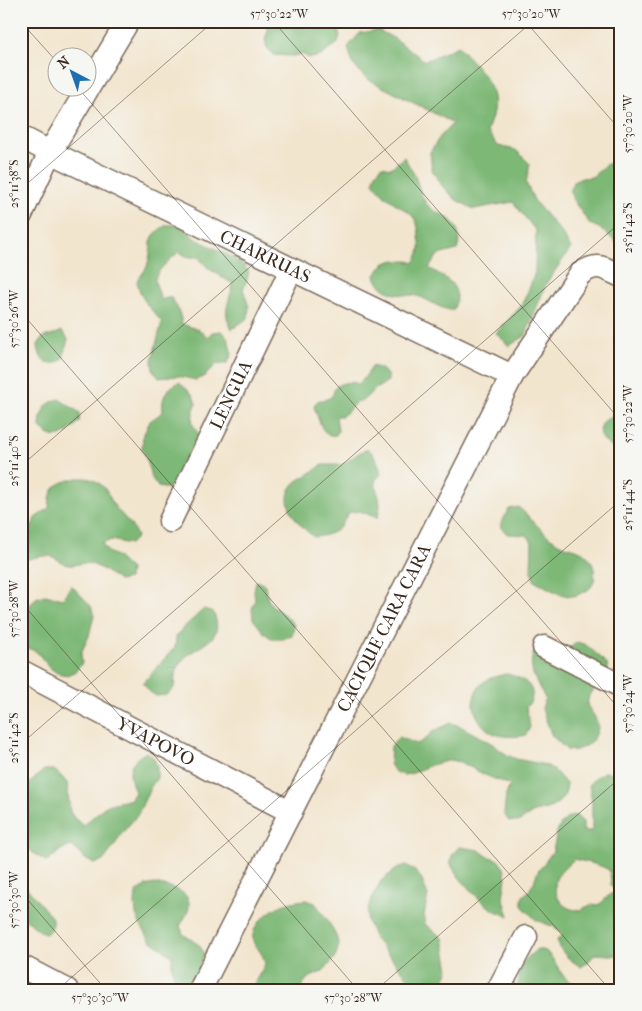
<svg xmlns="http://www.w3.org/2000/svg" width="642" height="1011" font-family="'IM FELL French Canon',serif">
	<rect width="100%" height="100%" fill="#f6f6f2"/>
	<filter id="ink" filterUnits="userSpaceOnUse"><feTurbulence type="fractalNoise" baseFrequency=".02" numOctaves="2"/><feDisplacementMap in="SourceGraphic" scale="10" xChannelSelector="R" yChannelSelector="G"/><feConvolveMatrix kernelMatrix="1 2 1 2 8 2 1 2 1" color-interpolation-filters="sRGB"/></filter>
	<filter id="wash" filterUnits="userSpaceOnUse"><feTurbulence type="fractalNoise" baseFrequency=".0096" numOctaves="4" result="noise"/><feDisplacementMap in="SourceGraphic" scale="20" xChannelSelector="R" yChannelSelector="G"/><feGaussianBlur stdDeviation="1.12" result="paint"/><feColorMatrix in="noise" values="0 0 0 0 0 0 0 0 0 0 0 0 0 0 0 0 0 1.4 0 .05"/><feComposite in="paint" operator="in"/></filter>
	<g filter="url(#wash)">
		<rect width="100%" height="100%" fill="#f2e5ce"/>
		<!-- forest -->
		<path fill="#7db876" stroke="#5c714a" d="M 265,21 L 336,21 L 340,35 L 338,43 L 321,56 L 310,58 L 301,54 L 293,56 L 274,55 L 267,48 L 265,39 L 268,30 Z
			M 378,30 L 395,39 L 425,61 L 458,46 C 475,65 498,84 493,112 C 492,118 489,125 487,131 L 498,146 L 516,150 L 530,164 L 526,183 L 535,202 L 561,232 L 571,248 L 547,282 L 525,336 L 509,346 L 496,333 L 521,306 L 529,289 L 535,272 L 536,231 L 513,202 L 474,209 L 456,200 L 443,187 L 432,170 L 430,152 L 440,137 L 453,123 L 367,79 L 353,65 L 348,47 L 360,33 Z
			M 404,157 C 407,163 411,168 414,174 C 418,183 420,194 426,203 C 431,210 438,212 445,216 C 458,224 462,236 457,250 L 438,255 L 429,268 C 447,279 464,286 453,310 C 440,310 429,299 417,296 C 407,294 394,296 386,290 C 381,287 376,281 375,275 L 385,263 L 395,260 C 403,263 406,259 414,263 C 416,259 420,253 420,248 C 421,245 419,240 419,236 C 418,213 407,213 392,201 C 384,196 378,189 373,182 L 376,173 L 382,166 L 391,168 Z
			M 607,164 L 617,164 L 621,171 L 621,248 L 613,239 L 599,228 L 590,224 L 573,200 L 570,191 L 573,182 L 582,178 L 592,177 Z
			M 167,225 L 179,225 L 187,230 L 194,238 L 234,258 L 242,264 L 249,271 L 247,280 L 243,289 L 249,307 L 248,318 L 232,329 C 221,311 230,302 233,284 L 208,268 L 198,257 L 188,257 L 179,252 C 172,258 156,270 155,280 C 155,283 160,295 161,300 L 170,297 C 177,305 180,313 182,324 L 200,330 L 207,338 L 212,332 L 222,331 L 228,338 L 232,355 L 227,363 L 217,364 L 204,377 L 196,380 L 178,376 L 159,378 L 153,370 L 152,360 L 162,322 C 150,308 140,299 137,281 C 141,275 147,269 148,263 C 154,243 145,237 167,225 Z
			M 62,331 L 68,339 L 63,359 C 48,369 40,363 38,345 L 43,337 L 53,335 Z
			M 373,366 L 382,369 L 388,376 L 388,381 L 374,390 L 362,401 L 357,401 L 346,413 L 342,416 L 336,416 L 338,431 L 336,435 C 321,438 319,418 314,407 C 317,397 322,402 329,398 C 334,396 333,391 335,388 C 340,382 352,381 358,384 C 364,380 368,372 373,366 Z
			M 179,382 L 193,395 L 196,404 L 193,413 L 192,423 L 206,447 L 174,488 L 163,488 L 158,487 L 151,477 L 147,461 L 142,448 L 143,436 L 150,421 L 163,412 C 161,397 166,389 179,382 Z
			M 59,399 L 80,413 L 79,422 C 64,435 58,444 40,428 C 41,412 43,404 59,399 Z
			M 616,412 L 621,412 L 621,454 L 605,442 L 600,434 L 601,424 Z
			M 368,449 C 376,456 379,463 381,474 L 375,481 C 377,497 384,501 377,518 L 360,511 L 350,512 C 346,516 344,521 341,526 C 335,534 323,536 314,537 C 298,525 276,500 296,482 C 304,476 314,472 322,465 L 342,465 L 359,453 Z
			M 78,478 C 85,478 91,478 97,482 C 108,488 109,499 116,508 C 124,518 133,524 137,537 L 130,544 L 111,540 L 102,544 L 108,552 L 116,556 L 130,569 L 129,579 L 119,581 C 108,573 98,564 84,563 C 79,563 74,566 69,565 C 63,564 61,561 55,558 C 46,553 34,558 25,560 L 21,559 L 21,537 L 29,536 L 35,518 L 49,508 C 50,485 58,483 78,478 Z
			M 518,507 C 531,517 541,532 555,541 C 566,549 580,546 589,558 C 595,565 597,579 591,587 C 588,591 582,593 577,595 C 574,596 573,596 570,596 C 558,595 545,586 534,580 L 531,571 L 532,542 L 527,535 L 507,534 L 501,527 L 504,518 L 509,509 Z
			M 256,581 L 265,585 C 266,592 267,600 272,605 C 280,613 286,614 294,625 L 292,635 L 283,639 L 273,639 L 265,634 L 253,619 L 252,609 L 255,600 L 254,591 Z
			M 71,585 L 91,606 L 94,615 L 89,636 L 81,653 L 82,663 L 76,671 L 67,675 L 57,673 L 49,667 L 37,652 L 28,648 L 21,648 L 21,609 L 23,610 L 30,605 L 36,598 L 45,595 L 63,599 Z
			M 204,609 L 213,612 C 228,643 194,644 181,662 C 175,669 175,679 174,688 L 166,695 L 156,696 L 149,691 L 143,683 L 175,647 L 176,637 L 182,629 Z
			M 577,642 L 586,645 L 600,657 L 607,664 L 608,673 L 596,688 L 589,695 L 587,705 C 590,710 595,716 597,722 C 601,734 590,745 579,749 C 576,751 571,750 567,750 L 552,736 L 542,709 L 545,698 C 535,679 525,667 537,645 L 570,648 Z
			M 506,674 C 519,676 537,685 531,700 C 530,703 528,705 526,707 L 530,727 L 526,735 C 516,738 496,737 488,730 C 473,718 467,695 484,682 C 490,677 499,676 506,674 Z
			M 451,723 L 460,726 L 491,743 L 507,755 L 516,759 L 546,765 L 554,770 L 567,785 L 565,794 L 559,802 L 552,807 L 543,810 L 534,812 L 518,822 L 509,821 L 504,814 L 506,795 L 510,785 L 485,775 L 460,762 L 451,760 L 431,765 L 413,773 L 404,775 L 395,772 L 390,764 L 391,746 L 399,737 L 417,744 L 426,739 L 432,732 Z
			M 147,752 L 154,758 L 157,767 L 157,778 L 151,786 L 138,814 L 119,837 L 115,845 L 103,861 L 94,864 L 85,859 L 72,846 L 62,849 L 47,862 C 40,857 29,852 25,844 C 20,837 21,803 21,792 L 23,789 L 44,770 L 54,770 L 61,776 L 67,783 L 70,812 L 75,819 L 83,825 C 92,819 98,811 106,806 C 113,802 123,802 131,799 L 135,792 C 127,772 127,762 147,752 Z
			M 604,772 L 614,773 L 621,774 L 621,894 L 617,893 L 611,885 L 610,871 C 601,864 587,863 575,859 C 570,862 558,874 556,879 C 552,894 562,910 578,910 C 583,910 584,907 589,906 C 593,904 592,906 597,905 C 602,904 607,896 612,893 L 617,900 L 613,908 L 614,917 L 621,923 L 621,955 C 612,956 604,954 595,954 L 588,962 L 581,967 C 569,959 561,954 557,940 L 563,934 L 554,927 L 536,920 L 522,906 L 522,897 L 529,891 L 534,882 L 537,873 L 553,851 L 557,832 L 561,824 L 567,818 L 576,815 L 583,822 L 583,831 L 592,831 L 592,803 L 589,784 L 596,777 Z
			M 459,847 L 479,850 L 487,856 L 498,860 L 504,868 L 506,878 L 503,897 L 509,916 C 502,914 496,912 491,908 C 481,902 454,875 451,864 C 450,856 454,852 459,847 Z
			M 406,865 L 415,871 L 421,878 L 428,896 L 424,915 L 425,924 L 443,938 L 449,970 L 445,978 L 434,990 L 421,990 L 414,985 L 375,939 L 367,920 L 368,910 L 371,900 L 381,881 L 398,868 Z
			M 21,881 L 52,918 L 52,928 L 46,934 L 37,929 L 21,915 Z
			M 154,884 C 168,887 195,890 188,911 C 186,916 183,921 180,926 L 183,934 L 199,945 L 204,953 L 193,990 L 176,990 L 172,967 L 172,956 L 150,940 L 140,924 L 136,914 L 135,904 L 136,893 L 145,886 Z
			M 306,900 L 315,903 L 327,919 L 336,936 L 339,945 L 336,955 L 330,964 L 322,972 L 308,978 L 298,990 L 251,990 C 255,980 261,973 265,964 C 264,960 263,956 261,953 C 258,948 253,945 253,939 C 252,932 256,926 260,921 C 275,906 285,902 306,900 Z
			M 537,949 L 546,951 L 552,958 L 562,974 L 568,981 L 578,984 L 582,990 L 513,990 C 523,982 516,977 520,968 C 523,960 531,955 537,949 Z"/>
	</g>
	<g filter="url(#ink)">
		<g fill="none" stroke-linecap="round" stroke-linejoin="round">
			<defs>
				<g id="minor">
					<path id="s1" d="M 21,137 L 50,152 L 512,376"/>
					<path d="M 21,215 L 50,152 L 128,21"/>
					<path id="s2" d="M 170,521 L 291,270"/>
					<path d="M 544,647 L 621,686"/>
					<path id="s3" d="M 21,671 L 291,812"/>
					<path d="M 21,966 L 67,990"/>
					<path id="s4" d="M 200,990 L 512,376 L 580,274 C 597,262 603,267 621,276"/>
					<path d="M 498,990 L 526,937"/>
				</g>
			</defs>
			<!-- minor casing -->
			<use href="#minor" stroke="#7b6b5c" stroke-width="25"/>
			<!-- minor -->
			<use href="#minor" stroke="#fff" stroke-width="22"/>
		</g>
	</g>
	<!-- ticks -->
	<path fill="none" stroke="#3b2a1e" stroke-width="1" stroke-opacity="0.45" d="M 273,21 L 621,421M 525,21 L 621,131M 21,22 L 58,63M 78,88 L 621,711M 21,189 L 214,21M 21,312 L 610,990M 21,466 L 533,21M 21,602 L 358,990M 21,744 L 621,222M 21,892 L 106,990M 57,990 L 621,500M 376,990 L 621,777"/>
	<g text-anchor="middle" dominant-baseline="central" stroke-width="4" stroke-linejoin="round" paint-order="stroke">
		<!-- street labels -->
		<g font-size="18" fill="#3b2a1e" stroke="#f6f6f2">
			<text stroke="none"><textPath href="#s1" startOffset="272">CHARRUAS</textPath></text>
			<text stroke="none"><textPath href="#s2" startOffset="140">LENGUA</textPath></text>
			<text stroke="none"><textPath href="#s4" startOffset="406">CACIQUE CARA CARA</textPath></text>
			<text stroke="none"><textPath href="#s3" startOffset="152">YVAPOVO</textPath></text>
		</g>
	</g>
	<!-- margin -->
	<rect width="642" height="1011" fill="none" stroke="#f6f6f2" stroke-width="55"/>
	<!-- north arrow -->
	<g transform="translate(72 72) rotate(319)"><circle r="24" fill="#f6f6f2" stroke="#aba49d"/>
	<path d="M0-4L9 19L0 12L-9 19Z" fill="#1f6fb2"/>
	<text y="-8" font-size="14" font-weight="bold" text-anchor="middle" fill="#3b2a1e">N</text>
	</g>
	<rect x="28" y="28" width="586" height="956" fill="none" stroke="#3b2a1e" stroke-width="2"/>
	<g font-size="12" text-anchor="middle" fill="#3b2a1e">
		<text x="279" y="18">57°30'22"W</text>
		<text x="531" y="18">57°30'20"W</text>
		<text transform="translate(628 124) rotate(-90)" y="4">57°30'20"W</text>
		<text transform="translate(14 184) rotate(-90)" y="4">25°11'38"S</text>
		<text transform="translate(628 228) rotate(-90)" y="4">25°11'42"S</text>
		<text transform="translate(14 319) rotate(-90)" y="4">57°30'26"W</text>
		<text transform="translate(628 414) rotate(-90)" y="4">57°30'22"W</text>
		<text transform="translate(14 461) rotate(-90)" y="4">25°11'40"S</text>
		<text transform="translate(628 505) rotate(-90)" y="4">25°11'44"S</text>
		<text transform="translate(14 609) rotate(-90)" y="4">57°30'28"W</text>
		<text transform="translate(628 704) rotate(-90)" y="4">57°30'24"W</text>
		<text transform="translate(14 738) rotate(-90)" y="4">25°11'42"S</text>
		<text transform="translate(14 900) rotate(-90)" y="4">57°30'30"W</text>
		<text x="100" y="1002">57°30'30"W</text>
		<text x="353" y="1002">57°30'28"W</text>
	</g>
</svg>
